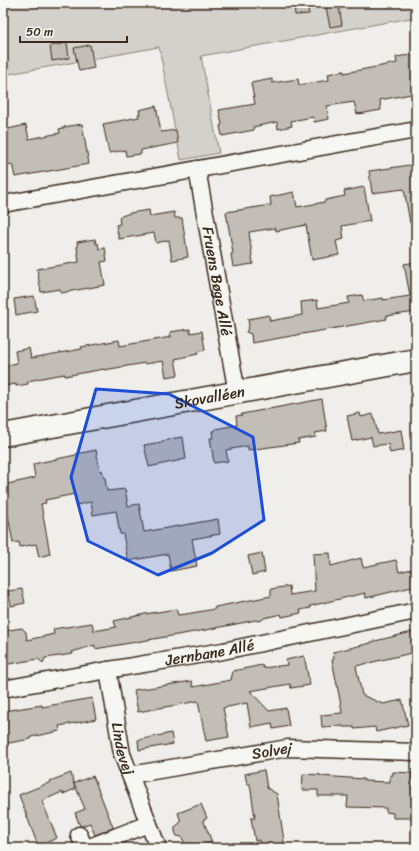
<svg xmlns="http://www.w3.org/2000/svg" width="419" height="851" font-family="Sriracha,sans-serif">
	<rect width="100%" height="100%" fill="#efeeea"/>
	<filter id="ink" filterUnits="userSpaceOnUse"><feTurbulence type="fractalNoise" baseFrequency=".025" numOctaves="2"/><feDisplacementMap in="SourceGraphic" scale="8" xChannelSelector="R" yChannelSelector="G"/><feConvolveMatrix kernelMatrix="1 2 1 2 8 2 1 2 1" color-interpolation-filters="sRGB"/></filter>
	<g filter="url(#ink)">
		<!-- green -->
		<path fill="#d4d1cc" stroke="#887e75" d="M 3,3 L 416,3 L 416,17 L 201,56 L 219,153 L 181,160 L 159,47 L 3,75 Z"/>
		<!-- building -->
		<path fill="#c2bdb7" stroke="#3b2a1e" d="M 300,3 L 307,3 L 309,14 L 295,15 L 294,4 Z
			M 339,6 L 342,25 L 330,27 L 326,7 Z
			M 67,43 L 69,58 L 52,61 L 50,46 Z
			M 90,45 L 94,68 L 79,71 L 74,48 Z
			M 416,54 L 416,93 L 380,100 L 381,110 L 359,114 L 359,113 L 357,114 L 354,102 L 327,106 L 329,119 L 314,122 L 313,117 L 291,121 L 292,126 L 278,129 L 277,122 L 253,127 L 254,130 L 222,136 L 220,126 L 222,125 L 219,110 L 255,104 L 251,83 L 272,79 L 272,83 L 298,79 L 299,85 L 329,80 L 328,74 L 344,71 L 344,73 L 397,63 L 396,57 Z
			M 156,106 L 161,132 L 176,130 L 178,143 L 141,150 L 141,154 L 126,156 L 125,150 L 109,153 L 103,124 L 139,117 L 138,114 L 140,114 L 139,110 Z
			M 82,124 L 89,164 L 15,177 L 12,164 L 3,166 L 3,130 L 26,125 L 29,139 L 60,133 L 59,129 L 64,128 L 64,127 Z
			M 416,164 L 416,223 L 410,223 L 404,189 L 372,193 L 369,171 L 390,168 Z
			M 364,187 L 370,221 L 342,226 L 344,239 L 336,241 L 339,255 L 312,260 L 306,225 L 276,231 L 275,228 L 249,232 L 253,264 L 233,267 L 231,254 L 233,253 L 226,212 L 271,205 L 270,197 L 294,192 L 297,207 L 325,202 L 325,200 L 345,196 L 344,191 Z
			M 149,210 L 150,216 L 174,212 L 175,218 L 182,218 L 188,257 L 172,260 L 169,240 L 156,243 L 154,233 L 119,239 L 116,225 L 120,224 L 119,217 L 130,213 Z
			M 95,239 L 96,244 L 98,243 L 99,249 L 105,248 L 107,261 L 101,262 L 105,285 L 61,293 L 60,289 L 41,292 L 37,269 L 79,262 L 77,247 L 78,247 L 77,242 Z
			M 416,262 L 416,312 L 386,316 L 387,319 L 252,343 L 251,334 L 246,332 L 249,326 L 248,319 L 269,315 L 270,321 L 302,315 L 301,302 L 317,300 L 318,308 L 349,303 L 348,297 L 362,295 L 364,301 L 383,298 L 383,300 L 410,296 L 404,264 Z
			M 34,296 L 37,311 L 16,315 L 14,299 Z
			M 190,329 L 190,333 L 202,331 L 205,350 L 197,352 L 198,354 L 175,359 L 178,375 L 166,377 L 163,361 L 145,364 L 145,363 L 104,370 L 104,369 L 65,376 L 65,374 L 52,376 L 28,381 L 28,384 L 16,386 L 16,384 L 3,386 L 3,366 L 17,363 L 15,351 L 29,348 L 31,358 L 82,349 L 81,347 L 119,340 L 120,346 L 171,337 L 170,332 Z
			M 322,399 L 327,431 L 315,433 L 316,437 L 298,440 L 299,443 L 248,450 L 248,446 L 226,450 L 228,461 L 214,463 L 210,438 L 213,438 L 212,431 L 215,431 L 215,429 L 237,425 L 236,416 L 242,415 L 242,414 Z
			M 360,413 L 361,417 L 373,414 L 378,434 L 401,430 L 404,450 L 390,453 L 388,444 L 373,446 L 371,437 L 352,441 L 347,416 Z
			M 183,437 L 186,459 L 149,467 L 144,445 L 162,442 L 162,441 L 169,440 L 169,439 Z
			M 96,450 L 100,471 L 102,470 L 104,478 L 105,478 L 107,491 L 125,489 L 128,506 L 139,504 L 144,532 L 218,519 L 220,534 L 192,539 L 197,566 L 171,571 L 168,554 L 128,561 L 123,534 L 120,534 L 116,511 L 93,515 L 91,502 L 77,505 L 75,494 L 45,500 L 46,503 L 41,504 L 50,554 L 39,557 L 36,544 L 20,547 L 19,542 L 13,543 L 5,499 L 3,500 L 3,485 L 35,478 L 33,464 L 76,455 L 76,454 Z
			M 262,553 L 265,572 L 252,575 L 248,556 Z
			M 330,553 L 331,566 L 361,558 L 363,567 L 396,560 L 399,572 L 416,568 L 416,586 L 366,598 L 365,593 L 310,606 L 311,608 L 300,610 L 301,613 L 282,617 L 281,614 L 264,618 L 262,620 L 258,621 L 256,620 L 206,630 L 95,649 L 95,645 L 72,652 L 73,654 L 45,658 L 43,663 L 38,659 L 3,665 L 3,631 L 22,628 L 26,632 L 27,640 L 54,634 L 53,629 L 92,623 L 94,631 L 116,627 L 114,621 L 145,614 L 176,609 L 178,615 L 186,614 L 215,609 L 215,607 L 271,596 L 271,589 L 289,586 L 290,595 L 315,591 L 313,554 Z
			M 22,589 L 25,603 L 11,606 L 8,591 Z
			M 416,631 L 416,652 L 356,666 L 362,695 L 383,704 L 402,700 L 408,725 L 376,732 L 375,727 L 354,729 L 354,727 L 343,727 L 343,726 L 322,727 L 321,715 L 342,713 L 340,700 L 332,660 L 334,659 L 333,652 L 371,643 L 371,642 Z
			M 304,656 L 310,685 L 291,688 L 290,684 L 250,691 L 269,711 L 286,708 L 289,726 L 273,729 L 272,723 L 251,727 L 247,703 L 223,708 L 229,737 L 206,741 L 198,701 L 138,712 L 134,690 L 155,687 L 192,681 L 193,687 L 231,680 L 233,671 L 262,665 L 263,668 L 287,665 L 286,660 Z
			M 92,698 L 96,719 L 59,726 L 60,731 L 31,737 L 31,739 L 3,744 L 3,711 L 42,705 L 42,707 Z
			M 171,733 L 173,744 L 139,750 L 138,740 Z
			M 264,770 L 267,788 L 277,794 L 285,848 L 260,848 L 259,840 L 255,841 L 251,818 L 255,818 L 250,784 L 247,784 L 245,774 Z
			M 393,772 L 412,773 L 412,789 L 416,789 L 416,818 L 393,818 L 393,813 L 386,812 L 386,808 L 347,807 L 348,796 L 318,796 L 318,790 L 302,790 L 303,774 L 321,775 L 321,776 L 364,779 L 364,781 L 390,782 L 390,775 L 392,776 Z
			M 71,773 L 75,789 L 63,794 L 62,792 L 42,801 L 57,838 L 38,846 L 19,795 L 51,782 L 50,781 Z
			M 93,776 L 113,827 L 113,828 L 95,835 L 90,823 L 82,826 L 80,826 L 75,813 L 85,809 L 74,783 Z
			M 201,804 L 207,818 L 203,820 L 212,842 L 204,845 L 203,848 L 186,848 L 182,837 L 177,836 L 175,832 L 175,827 L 181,822 L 178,813 Z"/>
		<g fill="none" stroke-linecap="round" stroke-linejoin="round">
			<defs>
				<g id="street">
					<path id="s1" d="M 197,169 L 237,393"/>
					<path d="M 3,204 L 416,130"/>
					<path id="s2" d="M 108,670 L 122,754 L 158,848"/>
					<path id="s3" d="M 3,689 L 108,670 L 223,651 L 416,611"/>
					<path id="s4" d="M 130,775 L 288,748 L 416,752"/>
					<path d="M 79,835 L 85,848"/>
					<path d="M 87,848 L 148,824"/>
				</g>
				<g id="secondary">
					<path id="s5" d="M 3,435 L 416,360"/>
				</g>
			</defs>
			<!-- street casing -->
			<use href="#street" stroke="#3b2a1e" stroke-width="19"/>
			<!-- secondary casing -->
			<use href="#secondary" stroke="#3b2a1e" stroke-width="25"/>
			<!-- street -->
			<use href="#street" stroke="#f6f6f2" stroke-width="16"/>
			<!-- secondary -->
			<use href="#secondary" stroke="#f6f6f2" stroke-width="22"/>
		</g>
	</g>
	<!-- marked area -->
	<path fill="#1d4ed8" fill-opacity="0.2" stroke="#1d4ed8" stroke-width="3" stroke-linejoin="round" d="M 96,389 L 169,394 L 253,437 L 264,520 L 212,553 L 158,575 L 88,541 L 71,477 Z"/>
	<g text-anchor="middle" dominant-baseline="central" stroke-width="3.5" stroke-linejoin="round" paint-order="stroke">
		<!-- street labels -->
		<g font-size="15" fill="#3b2a1e" stroke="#f6f6f2">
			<text stroke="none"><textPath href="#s1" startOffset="114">Fruens Bøge Allé</textPath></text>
			<text stroke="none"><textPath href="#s5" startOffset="210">Skovalléen</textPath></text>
			<text stroke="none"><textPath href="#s3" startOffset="210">Jernbane Allé</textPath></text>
			<text stroke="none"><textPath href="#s2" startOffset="80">Lindevej</textPath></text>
			<text stroke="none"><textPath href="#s4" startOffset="144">Solvej</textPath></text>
		</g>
	</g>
	<!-- margin -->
	<rect width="419" height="851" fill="none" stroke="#f6f6f2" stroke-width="16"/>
	<rect x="8" y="8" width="403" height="835" fill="none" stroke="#3b2a1e" stroke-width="1.5" filter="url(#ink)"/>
	<!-- scale -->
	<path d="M20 36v6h107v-6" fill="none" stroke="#3b2a1e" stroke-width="2"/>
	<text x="26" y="36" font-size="12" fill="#3b2a1e" stroke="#f6f6f2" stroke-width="3" paint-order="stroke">50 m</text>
</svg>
